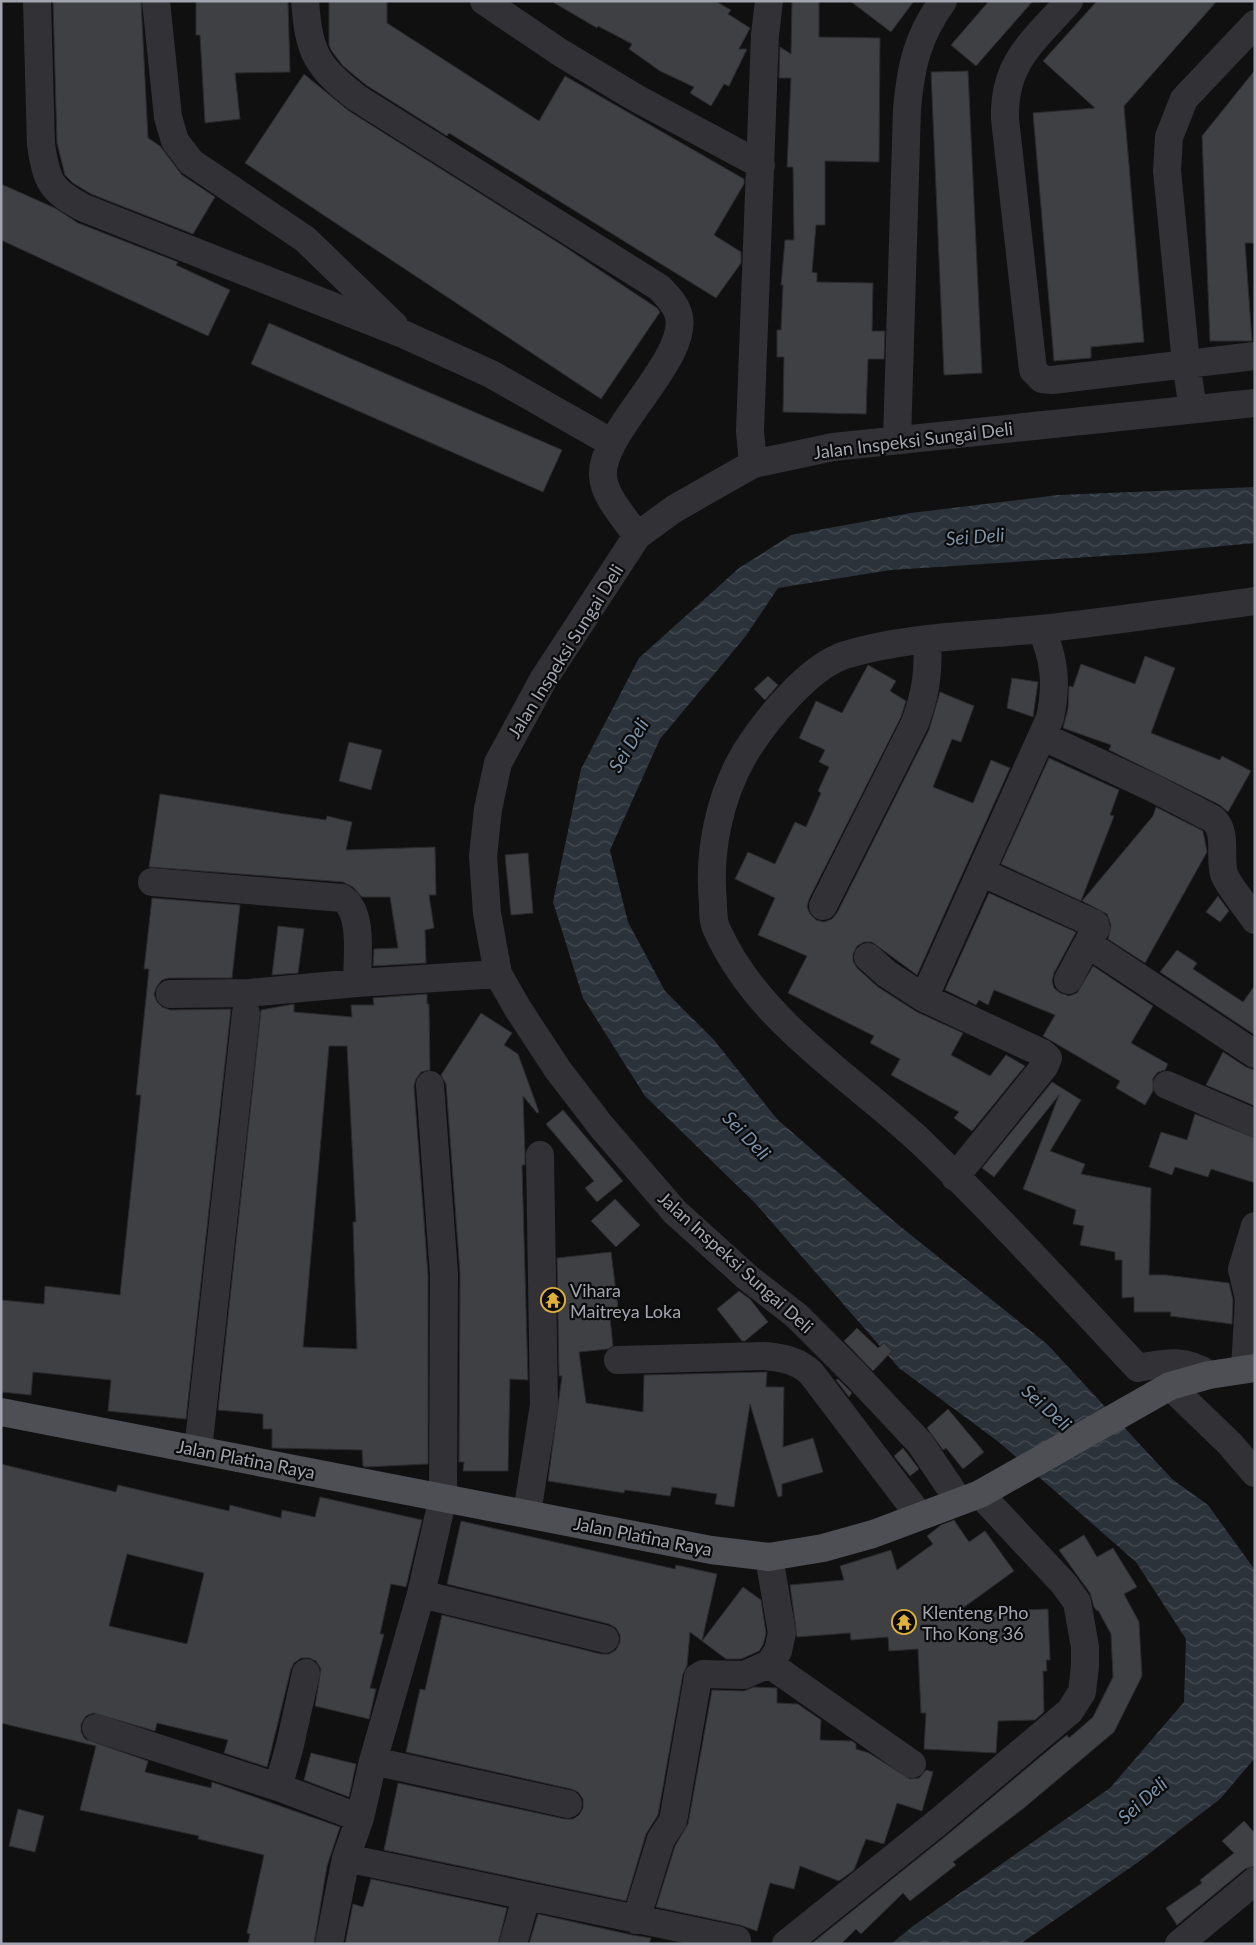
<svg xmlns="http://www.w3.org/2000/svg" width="1256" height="1945" font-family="Lato,sans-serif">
	<defs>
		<pattern id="water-waves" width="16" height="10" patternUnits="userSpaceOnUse" patternTransform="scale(1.25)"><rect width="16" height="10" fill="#2b3239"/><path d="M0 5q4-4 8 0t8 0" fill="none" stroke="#474d53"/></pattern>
	</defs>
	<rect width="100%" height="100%" fill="#101011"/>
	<!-- water -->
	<path fill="url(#water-waves)" d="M 1255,487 L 1255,543 L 1149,553 L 891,570 L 778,588 L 745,637 L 660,739 L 610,850 L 628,922 L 665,991 L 714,1040 L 777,1119 L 896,1223 L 1047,1344 L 1172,1479 L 1208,1505 L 1255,1570 L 1255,1758 L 1220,1799 L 1137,1863 L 1020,1944 L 891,1944 L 913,1926 L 1110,1788 L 1184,1702 L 1186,1639 L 1136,1562 L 1000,1443 L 899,1368 L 755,1203 L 645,1096 L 583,998 L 553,902 L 581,769 L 639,658 L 739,568 L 791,535 L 911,513 L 1058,495 Z"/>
	<!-- building -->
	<path fill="#3f4044" stroke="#2b2a2d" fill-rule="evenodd" d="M 53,1 L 141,1 L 148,138 L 160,146 L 182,175 L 215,197 L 193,234 L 91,194 L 73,183 L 65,175 L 57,143 Z
		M 196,1 L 288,1 L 290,72 L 235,73 L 240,119 L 205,123 L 200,35 L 196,35 Z
		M 329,1 L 387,1 L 387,23 L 539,121 L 565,76 L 744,179 L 744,184 L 714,235 L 741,252 L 741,263 L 716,298 L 449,133 L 447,136 L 366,85 L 343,66 L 331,50 L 329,45 Z
		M 551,1 L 715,1 L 731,10 L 728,14 L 750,28 L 739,49 L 747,49 L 729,86 L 724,84 L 711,106 L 690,93 L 694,87 L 660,71 L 629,49 L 632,44 L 598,26 L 597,28 Z
		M 792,1 L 819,1 L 819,37 L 880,38 L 879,162 L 825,161 L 825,225 L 816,225 L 812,272 L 817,273 L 817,282 L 873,283 L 872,331 L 885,331 L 884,359 L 868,359 L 866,414 L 783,412 L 784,357 L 777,357 L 777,330 L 781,330 L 783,285 L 781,285 L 785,240 L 794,240 L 793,167 L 787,167 L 791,78 L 779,78 L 780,47 L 791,54 Z
		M 850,1 L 914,1 L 891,32 Z
		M 989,1 L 1033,1 L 976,66 L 951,45 Z
		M 1097,1 L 1217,1 L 1124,106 L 1144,342 L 1091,347 L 1091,358 L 1054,361 L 1033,113 L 1095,108 L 1043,61 Z
		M 1255,70 L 1255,243 L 1245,243 L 1252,341 L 1210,341 L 1202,136 Z
		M 968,71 L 982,373 L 944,375 L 931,72 Z
		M 304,74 L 349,111 L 562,245 L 657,308 L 660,312 L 601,399 L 245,163 Z
		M 1,184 L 55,208 L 78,223 L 178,262 L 176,265 L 230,290 L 208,336 L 1,240 Z
		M 269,323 L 562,450 L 543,492 L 251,364 Z
		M 1145,656 L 1175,668 L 1151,733 L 1220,760 L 1222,756 L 1251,771 L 1228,812 L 1220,805 L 1109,750 L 1111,745 L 1063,728 L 1068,709 L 1069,686 L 1073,687 L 1081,664 L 1135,684 Z
		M 868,665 L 896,681 L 890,691 L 906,701 L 901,717 L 809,899 L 807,907 L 810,914 L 816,920 L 824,922 L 832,919 L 837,913 L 929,730 L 940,692 L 974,706 L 961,742 L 952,739 L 933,787 L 973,803 L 991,760 L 1010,768 L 917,975 L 872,942 L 864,942 L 857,946 L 853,954 L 853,961 L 857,968 L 878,987 L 917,1012 L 963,1033 L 951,1055 L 990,1076 L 1006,1055 L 1025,1066 L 972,1131 L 954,1118 L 959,1112 L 891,1075 L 900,1059 L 870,1043 L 874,1036 L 788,993 L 807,956 L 758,935 L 775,898 L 735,879 L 748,852 L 775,864 L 795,822 L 806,827 L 821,793 L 818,791 L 829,767 L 819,762 L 825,750 L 799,738 L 816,701 L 842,713 Z
		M 768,676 L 778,685 L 765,700 L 754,689 Z
		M 1012,678 L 1038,682 L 1033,717 L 1007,708 Z
		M 349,742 L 382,750 L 371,790 L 339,781 Z
		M 1049,758 L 1119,790 L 1110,815 L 1114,816 L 1081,901 L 1001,864 Z
		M 160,794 L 285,814 L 326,820 L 327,816 L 352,822 L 346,850 L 435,847 L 436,895 L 429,895 L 434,928 L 425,930 L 426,963 L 373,966 L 374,949 L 398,948 L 390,897 L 362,897 L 353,887 L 343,882 L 149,867 Z
		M 1156,807 L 1203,831 L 1207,852 L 1145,963 L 1108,939 L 1111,925 L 1107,914 L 1082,901 L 1153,816 Z
		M 528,853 L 533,913 L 511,915 L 505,855 Z
		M 989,893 L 1076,932 L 1054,973 L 1052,981 L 1054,988 L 1060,993 L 1069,996 L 1077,993 L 1093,966 L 1153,1006 L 1131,1043 L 1168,1064 L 1165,1070 L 1158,1072 L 1153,1078 L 1153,1091 L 1145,1105 L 1116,1088 L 1120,1081 L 1043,1036 L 1055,1015 L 994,990 L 988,1005 L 979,1000 L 976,1005 L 945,990 Z
		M 1218,896 L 1229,911 L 1220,922 L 1206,912 Z
		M 152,898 L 240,905 L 232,978 L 169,978 L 162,980 L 157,986 L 154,994 L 157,1002 L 162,1007 L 170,1010 L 231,1009 L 186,1419 L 108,1411 L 111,1380 L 33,1372 L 31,1395 L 1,1392 L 1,1300 L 44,1304 L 45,1286 L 120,1295 L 141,1095 L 136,1095 L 149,969 L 144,969 Z
		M 278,926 L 304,929 L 298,973 L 272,975 Z
		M 1177,950 L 1197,963 L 1193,969 L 1243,1002 L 1255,985 L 1255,1035 L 1160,972 Z
		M 427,994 L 427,1004 L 429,1004 L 430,1070 L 421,1072 L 416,1079 L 414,1086 L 428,1275 L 428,1464 L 365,1467 L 363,1466 L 362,1450 L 272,1448 L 272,1429 L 263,1429 L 263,1414 L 218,1410 L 261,1010 L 294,1004 L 294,1012 L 352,1017 L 351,1005 L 374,1005 L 373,998 ZM 329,1046 L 347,1046 L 356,1222 L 353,1222 L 357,1349 L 303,1347 Z
		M 481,1013 L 512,1033 L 504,1045 L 518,1054 L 539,1112 L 537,1113 L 523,1096 L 525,1153 L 525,1165 L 522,1165 L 528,1380 L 510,1379 L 508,1471 L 463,1471 L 464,1462 L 459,1462 L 460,1273 L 446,1084 L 441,1075 Z
		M 1223,1052 L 1246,1067 L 1255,1070 L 1255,1106 L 1206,1085 Z
		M 1052,1082 L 1081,1100 L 1050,1151 L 1085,1164 L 1081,1174 L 1151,1188 L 1149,1275 L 1166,1275 L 1229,1283 L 1233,1300 L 1232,1324 L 1170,1316 L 1171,1312 L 1134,1312 L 1134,1297 L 1122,1298 L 1122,1260 L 1115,1260 L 1115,1252 L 1080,1245 L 1084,1226 L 1073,1224 L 1076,1210 L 1023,1189 L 1059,1095 L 994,1177 L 982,1168 Z
		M 563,1110 L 623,1181 L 597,1202 L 585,1188 L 594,1181 L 546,1124 Z
		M 1195,1114 L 1255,1138 L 1255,1183 L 1211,1169 L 1208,1177 L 1175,1167 L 1172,1175 L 1149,1167 L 1161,1132 L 1187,1140 Z
		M 615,1199 L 640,1225 L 616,1247 L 591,1221 Z
		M 611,1252 L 618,1308 L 609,1309 L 613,1346 L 608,1349 L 579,1352 L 586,1403 L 643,1412 L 644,1375 L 767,1372 L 766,1387 L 784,1387 L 783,1447 L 813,1438 L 823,1472 L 782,1484 L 782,1496 L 778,1497 L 750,1404 L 734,1507 L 715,1504 L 717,1494 L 672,1487 L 670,1496 L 625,1490 L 624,1493 L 548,1481 L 562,1376 L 559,1376 L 557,1258 Z
		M 739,1291 L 750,1299 L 768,1322 L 745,1341 L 742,1341 L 717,1309 Z
		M 857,1328 L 878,1348 L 884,1343 L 892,1351 L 873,1371 L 844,1341 Z
		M 838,1379 L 852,1393 L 849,1397 L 836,1380 Z
		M 948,1409 L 984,1452 L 963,1469 L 946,1448 L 943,1450 L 927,1428 Z
		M 903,1448 L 919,1469 L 910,1476 L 894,1456 Z
		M 1,1464 L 116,1492 L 118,1485 L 229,1511 L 230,1505 L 281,1518 L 282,1510 L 315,1517 L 320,1497 L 422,1520 L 406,1587 L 391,1584 L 380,1634 L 384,1634 L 370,1688 L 376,1689 L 369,1719 L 315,1706 L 321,1669 L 316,1661 L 309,1658 L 301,1658 L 294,1663 L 291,1669 L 267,1767 L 224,1753 L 228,1740 L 157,1723 L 155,1731 L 93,1713 L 86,1716 L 81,1724 L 81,1732 L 85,1739 L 148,1761 L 145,1772 L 211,1788 L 212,1782 L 340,1827 L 327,1866 L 314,1944 L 248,1944 L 250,1934 L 247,1933 L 264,1855 L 198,1839 L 199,1836 L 80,1810 L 96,1746 L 1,1723 ZM 127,1554 L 204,1573 L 187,1644 L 109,1626 Z
		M 954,1520 L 969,1542 L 985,1531 L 1014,1571 L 956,1613 L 1048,1609 L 1050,1660 L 1046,1660 L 1047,1671 L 1043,1671 L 1044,1712 L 1035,1720 L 998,1721 L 996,1753 L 924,1749 L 926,1713 L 921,1713 L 918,1649 L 889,1651 L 888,1637 L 851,1640 L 850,1633 L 797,1637 L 790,1585 L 844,1580 L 840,1566 L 891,1550 L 897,1570 L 933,1544 L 927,1536 L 941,1525 Z
		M 461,1521 L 675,1569 L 676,1565 L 717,1574 L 702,1641 L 690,1632 L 687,1666 L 683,1674 L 658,1815 L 646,1834 L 626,1901 L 384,1850 L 398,1783 L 565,1819 L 573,1819 L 579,1815 L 583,1808 L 583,1799 L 578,1792 L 571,1789 L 406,1752 L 420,1689 L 425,1690 L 442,1615 L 601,1654 L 609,1654 L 616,1650 L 620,1642 L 620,1635 L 616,1628 L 609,1624 L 447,1584 Z
		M 1084,1535 L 1097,1557 L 1113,1548 L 1137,1587 L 1124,1594 L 1139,1622 L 1142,1676 L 1114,1732 L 1024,1808 L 953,1862 L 956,1865 L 910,1901 L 903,1893 L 861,1934 L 856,1929 L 841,1944 L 811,1944 L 947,1835 L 1058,1742 L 1067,1735 L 1069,1738 L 1093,1717 L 1113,1677 L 1111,1634 L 1098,1610 L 1097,1611 L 1094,1607 L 1090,1593 L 1059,1550 Z
		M 743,1587 L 761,1600 L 766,1633 L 763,1645 L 759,1651 L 741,1659 L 726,1659 L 702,1641 Z
		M 754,1687 L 777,1688 L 777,1703 L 798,1704 L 821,1720 L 820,1740 L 852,1741 L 856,1744 L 856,1749 L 869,1753 L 910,1779 L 919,1778 L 926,1770 L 933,1772 L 922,1811 L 897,1803 L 884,1844 L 866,1839 L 854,1870 L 839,1881 L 800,1866 L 794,1889 L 770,1883 L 757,1931 L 740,1925 L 656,1907 L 675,1846 L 688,1824 L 712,1690 L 744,1691 Z
		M 311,1753 L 356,1764 L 349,1797 L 304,1780 Z
		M 18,1809 L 44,1816 L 35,1852 L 9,1846 Z
		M 1244,1821 L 1255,1833 L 1255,1866 L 1245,1869 L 1177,1925 L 1166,1908 L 1202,1883 L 1200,1880 L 1234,1853 L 1222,1841 Z
		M 371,1879 L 507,1908 L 498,1944 L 345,1944 L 353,1904 L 363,1907 Z
		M 538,1914 L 632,1935 L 651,1938 L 649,1944 L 529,1944 Z"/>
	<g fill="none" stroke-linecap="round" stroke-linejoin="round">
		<!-- minor -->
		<path stroke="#323236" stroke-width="28" d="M 37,1 L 41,145 C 47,182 50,190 84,208 L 403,334 L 491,374 L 612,443
			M 156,1 L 168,117 L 175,141 L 191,162 L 305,239 L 394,325
			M 305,1 C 309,53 316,66 357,98 L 660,288 C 667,296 675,303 678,313 C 693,356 599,432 603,476 C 604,497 626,519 637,536
			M 484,1 L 561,53 L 636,98 L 761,165
			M 1069,1 C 1034,41 1003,62 1005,119 L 1033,370 L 1042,379 L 1052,380 L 1255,356
			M 1193,409 L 1186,363 L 1167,171 L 1169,137 L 1184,99 L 1255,24
			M 897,440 L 907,109 C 911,66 917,37 943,1
			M 753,464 L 750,431 L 765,35 L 769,1
			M 1042,736 L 1153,788 L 1213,819 C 1228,832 1219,857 1224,874 C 1227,884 1248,909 1255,920
			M 981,872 L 1095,924 L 1096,928 L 1068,980
			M 152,882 L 342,898 C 364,912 357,958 357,983
			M 823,906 L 915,723 C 926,692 929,672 927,640
			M 1088,944 L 1255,1054
			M 868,957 L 887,974 L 924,998 L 1050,718 C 1057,685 1055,659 1041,629
			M 170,994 L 249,993 L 357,983 L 498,974
			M 924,998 L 1042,1053 L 1048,1058 L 1044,1067 L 955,1177
			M 1167,1085 L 1255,1123
			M 618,1360 L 765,1356 C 783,1358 797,1360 811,1373 L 919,1515
			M 1245,1369 L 1249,1299 L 1242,1269 L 1255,1226
			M 1209,1375 C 1186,1358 1164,1363 1138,1368 C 1067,1292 997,1215 922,1143 C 851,1076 759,1023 717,930 C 713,922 713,912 713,903 C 708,853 719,797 745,753 C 765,721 808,667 845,655 C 907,636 975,636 1040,629 C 1111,621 1183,611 1255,601
			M 1170,1386 L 1230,1444 L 1255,1473
			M 198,1450 L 246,1013
			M 959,1501 L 920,1443 L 856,1375 L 797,1316 L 747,1277 L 675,1212 L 601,1126 L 558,1070 L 518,1009 L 498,974 L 487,913 L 483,856 L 488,809 L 498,763 L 543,680 L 637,536 L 674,509 L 753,464 L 833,447 L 1255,403
			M 527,1513 L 544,1405 L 540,1155
			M 421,1594 L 605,1639
			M 769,1664 L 912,1764
			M 96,1728 L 278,1787 L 360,1818
			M 373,1761 L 568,1804
			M 278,1787 L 289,1749 L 306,1673
			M 346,1858 L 737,1940
			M 636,1920 L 661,1839 L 673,1821 L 698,1677 L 703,1674 L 744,1675 L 769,1664 L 778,1651 L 782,1633 L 769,1557
			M 329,1944 L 346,1858 L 360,1818 L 373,1761 L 421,1594 L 443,1497 L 444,1274 L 430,1085
			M 513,1944 L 526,1898
			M 786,1944 L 937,1823 L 1070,1711 L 1082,1692 L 1085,1666 L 1085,1647 L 1077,1602 L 1064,1584 L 980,1494
			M 1179,1944 L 1255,1881"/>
		<!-- major -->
		<path stroke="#4e4f55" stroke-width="28" d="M 1,1412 L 711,1550 L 769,1557 L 823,1548 L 873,1534 L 980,1494 L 1170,1386 L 1209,1375 L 1255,1368"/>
	</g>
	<!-- icons -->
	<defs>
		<symbol id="temple-ring" viewBox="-11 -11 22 22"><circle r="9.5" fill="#0b0b0c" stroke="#dfb03b" stroke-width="1.5"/><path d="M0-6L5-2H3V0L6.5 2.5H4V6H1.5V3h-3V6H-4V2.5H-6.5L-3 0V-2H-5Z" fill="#dfb03b"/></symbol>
	</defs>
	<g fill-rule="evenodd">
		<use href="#temple-ring" x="539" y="1286" width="28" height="28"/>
		<use href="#temple-ring" x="890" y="1608" width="28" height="28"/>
	</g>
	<g text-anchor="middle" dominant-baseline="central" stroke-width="4.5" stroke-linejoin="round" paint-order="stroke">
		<!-- street labels -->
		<g font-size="18" fill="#a3a6b1" stroke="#0b0b0c">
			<text transform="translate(913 440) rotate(-7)">Jalan Inspeksi Sungai Deli</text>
			<text transform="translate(565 651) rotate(-58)">Jalan Inspeksi Sungai Deli</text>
			<text transform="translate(736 1262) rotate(42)">Jalan Inspeksi Sungai Deli</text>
			<text transform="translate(246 1459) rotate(11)">Jalan Platina Raya</text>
			<text transform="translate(643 1536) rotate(11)">Jalan Platina Raya</text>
		</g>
		<!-- poi labels -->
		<g font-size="18" fill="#a3a6b1" stroke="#0b0b0c" text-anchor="start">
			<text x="570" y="1290">Vihara<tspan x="570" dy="21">Maitreya Loka</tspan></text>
			<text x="922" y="1612">Klenteng Pho<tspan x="922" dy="21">Tho Kong 36</tspan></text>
		</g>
		<!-- water labels -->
		<g font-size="19" font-style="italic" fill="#7c92a9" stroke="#0b0b0c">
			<text transform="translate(975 536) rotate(-4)">Sei Deli</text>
			<text transform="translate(628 745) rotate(-59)">Sei Deli</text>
			<text transform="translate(747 1135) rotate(46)">Sei Deli</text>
			<text transform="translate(1047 1407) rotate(42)">Sei Deli</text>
			<text transform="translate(1142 1800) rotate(-42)">Sei Deli</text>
		</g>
	</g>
	<!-- border -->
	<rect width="1256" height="1945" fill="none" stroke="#a3a6b1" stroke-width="5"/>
</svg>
